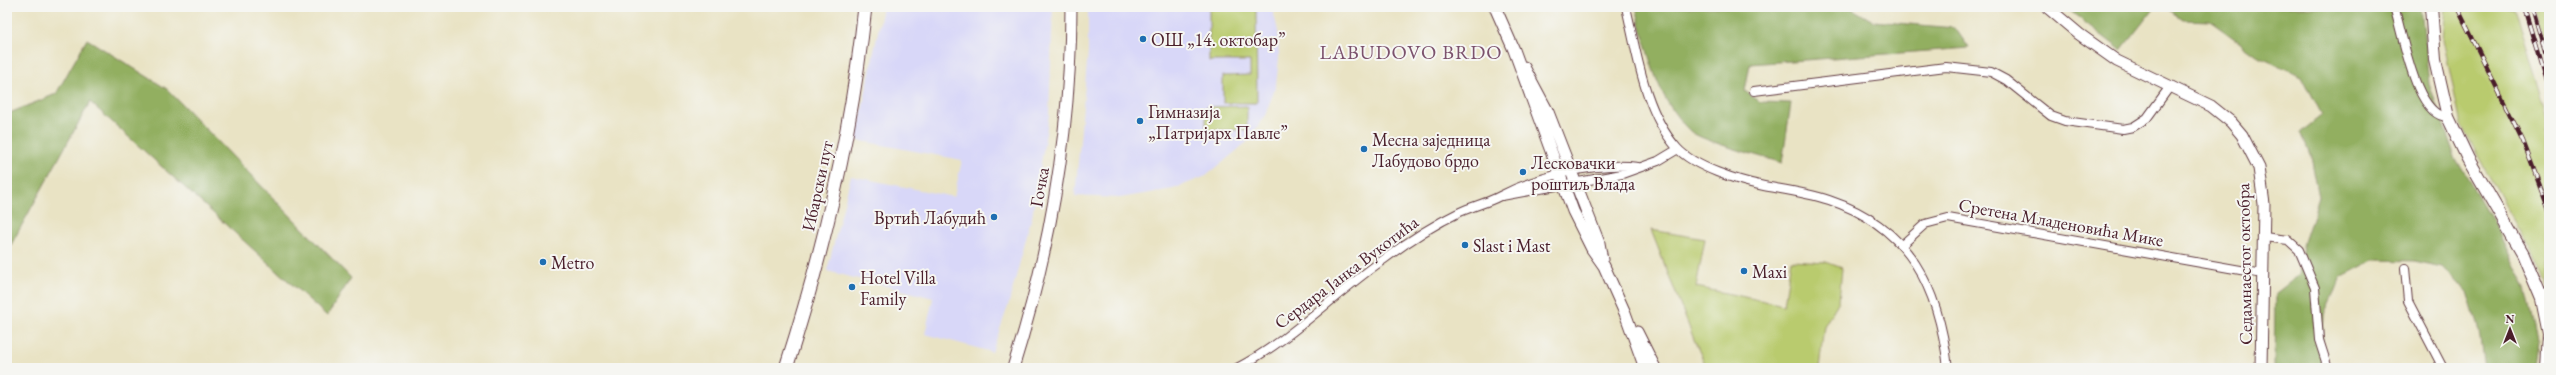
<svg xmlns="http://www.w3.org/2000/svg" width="2556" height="375" font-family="'EB Garamond',serif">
	<rect width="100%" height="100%" fill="#f6f6f2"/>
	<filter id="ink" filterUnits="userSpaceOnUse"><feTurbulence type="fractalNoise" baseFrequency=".025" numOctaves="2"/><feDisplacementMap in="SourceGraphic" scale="8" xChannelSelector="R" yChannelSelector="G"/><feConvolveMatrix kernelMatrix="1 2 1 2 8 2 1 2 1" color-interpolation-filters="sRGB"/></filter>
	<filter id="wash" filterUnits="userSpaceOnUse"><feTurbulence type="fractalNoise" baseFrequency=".012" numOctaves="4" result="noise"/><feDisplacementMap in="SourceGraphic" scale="16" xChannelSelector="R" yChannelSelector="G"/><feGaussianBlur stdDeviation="0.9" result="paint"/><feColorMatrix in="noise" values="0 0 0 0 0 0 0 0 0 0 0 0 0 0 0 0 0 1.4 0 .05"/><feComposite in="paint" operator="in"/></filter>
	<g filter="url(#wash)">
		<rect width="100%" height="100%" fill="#e9e3c4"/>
		<!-- built -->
		<path fill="#d8d7f8" d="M 883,7 L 1053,7 L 1049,115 L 1032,217 L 1008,306 L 992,352 L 925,334 L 933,298 L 827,271 L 851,176 L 954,197 L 962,160 L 856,140 Z
			M 1088,7 L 1272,7 L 1278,31 L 1279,58 L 1276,85 L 1266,114 L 1247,142 L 1206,176 L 1173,189 L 1120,198 L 1075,196 L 1088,52 Z"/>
		<!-- green -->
		<path fill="#b9cb6e" stroke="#82754c" d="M 1209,7 L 1256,7 L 1257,103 L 1223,103 L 1223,76 L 1250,75 L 1250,61 L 1209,61 Z
			M 2446,7 L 2515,7 L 2549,121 L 2549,292 L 2543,274 L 2461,125 L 2443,39 Z
			M 2534,7 L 2549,7 L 2549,55 Z
			M 1247,106 L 1247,130 L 1206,130 L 1206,107 Z
			M 1651,230 L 1705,239 L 1696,287 L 1784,305 L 1791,260 L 1826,262 L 1842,268 L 1839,301 L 1824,326 L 1819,368 L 1707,368 L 1695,342 Z"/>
		<!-- forest -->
		<path fill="#92af61" stroke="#6e6746" d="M 1636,7 L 1849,7 L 1873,21 L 1955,28 L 1969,48 L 1750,64 L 1745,91 L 1759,102 L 1791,103 L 1782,163 C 1764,157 1701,141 1690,131 C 1656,99 1647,50 1636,7 Z
			M 2065,7 L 2155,7 L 2121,50 Z
			M 2164,7 L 2421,7 L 2429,84 L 2455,157 L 2497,229 L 2526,289 L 2538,340 L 2535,368 L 2484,368 L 2479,331 L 2467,292 L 2443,267 L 2414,261 L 2374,260 L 2341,277 L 2324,314 L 2321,368 L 2274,368 L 2275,294 L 2299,275 L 2303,245 L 2319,197 L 2311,157 L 2301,132 L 2322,115 L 2302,76 L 2261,58 L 2210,21 L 2183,20 Z
			M 87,39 L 167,89 L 351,278 L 327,316 L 90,102 L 7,252 L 7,114 L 56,94 Z"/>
	</g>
	<g filter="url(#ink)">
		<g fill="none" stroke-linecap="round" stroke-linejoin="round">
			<defs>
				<path id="minor" d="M 1626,7 C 1637,53 1644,111 1677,148 C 1694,167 1739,181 1764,186 C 1786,190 1808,193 1829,200 C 1910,227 1939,288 1948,368
					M 2394,7 C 2403,33 2415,117 2448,117
					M 1754,91 L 1946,67 L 1991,72 L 2006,80 L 2051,116 L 2065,121 L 2123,129 L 2133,127 L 2147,118 L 2171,85
					M 1502,196 L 1622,174 L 1658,161 L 1678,149
					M 2264,237 L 2288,240 L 2299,250 L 2315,288 L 2319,340 L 2328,368
					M 1902,245 L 1925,224 L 1948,218 L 2263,274
					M 2405,268 L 2408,301 L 2443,368
					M 1237,368 C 1291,340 1333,295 1383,260 C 1407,242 1433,225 1460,212 C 1473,206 1487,203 1500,196 C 1536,177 1597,161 1638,167"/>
				<path id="tertiary" d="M 1495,7 L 1514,50 L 1573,211 L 1592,249 L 1604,266 L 1625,313 L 1645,368
					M 2047,7 L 2079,34 L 2117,61 L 2211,106 L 2231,122 L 2242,135 L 2259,168 L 2264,204 L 2261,368
					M 1524,67 L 1548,112 L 1599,243 L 1602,260
					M 1637,332 L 1655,368
					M 1013,368 C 1050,251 1071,130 1071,7"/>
				<path id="secondary" d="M 2431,7 L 2435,60 L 2448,117 L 2468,159 L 2523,254 L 2542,299 L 2549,334 L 2547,368"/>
				<path id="primary" d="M 786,368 C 824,250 852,130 865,7"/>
			</defs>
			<!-- minor casing -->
			<use href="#minor" stroke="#623c42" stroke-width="10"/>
			<!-- tertiary casing -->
			<use href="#tertiary" stroke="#623c42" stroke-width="13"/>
			<!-- secondary casing -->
			<use href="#secondary" stroke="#623c42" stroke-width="14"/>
			<!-- primary casing -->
			<use href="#primary" stroke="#623c42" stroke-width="15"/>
			<!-- minor -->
			<use href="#minor" stroke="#fff" stroke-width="8"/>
			<!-- tertiary -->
			<use href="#tertiary" stroke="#fff" stroke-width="11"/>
			<!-- secondary -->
			<use href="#secondary" stroke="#fff" stroke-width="12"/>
			<!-- primary -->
			<use href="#primary" stroke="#fff" stroke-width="13"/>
			<defs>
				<path id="rail" d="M 2457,7 L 2523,141 L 2549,210
					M 2524,7 L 2549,91
					M 2532,7 L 2549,65"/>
			</defs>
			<!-- rail casing -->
			<use href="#rail" stroke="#4a1f2b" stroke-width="4.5"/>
			<!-- rail -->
			<use href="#rail" stroke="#f6f6f2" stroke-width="3" stroke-dasharray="9" stroke-linecap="butt"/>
		</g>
	</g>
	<!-- markers -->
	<g fill="#1f6fb2" stroke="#f6f6f2" stroke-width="1.5">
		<circle cx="1143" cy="39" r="4"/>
		<circle cx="1140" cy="121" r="4"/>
		<circle cx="1364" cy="149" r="4"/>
		<circle cx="1523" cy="172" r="4"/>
		<circle cx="994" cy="217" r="4"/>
		<circle cx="1465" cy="245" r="4"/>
		<circle cx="543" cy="262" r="4"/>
		<circle cx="1744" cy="271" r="4"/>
		<circle cx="852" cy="287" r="4"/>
	</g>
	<g text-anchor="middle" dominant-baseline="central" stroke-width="4" stroke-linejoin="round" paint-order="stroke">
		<!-- poi labels -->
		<g font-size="18" fill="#4a1f2b" stroke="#f6f6f2" text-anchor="start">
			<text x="1151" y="39">ОШ „14. октобар”</text>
			<text x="1148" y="111">Гимназија<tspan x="1148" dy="21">„Патријарх Павле”</tspan></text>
			<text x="1372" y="139">Месна заједница<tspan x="1372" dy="21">Лабудово брдо</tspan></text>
			<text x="1531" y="162">Лесковачки<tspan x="1531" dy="21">роштиљ Влада</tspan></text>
			<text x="986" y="217" text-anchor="end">Вртић Лабудић</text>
			<text x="1473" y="245">Slast i Mast</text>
			<text x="551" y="262">Metro</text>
			<text x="1752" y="271">Maxi</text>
			<text x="860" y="277">Hotel Villa<tspan x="860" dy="21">Family</tspan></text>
		</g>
		<!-- street labels -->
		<g font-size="18" fill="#4a1f2b" stroke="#f6f6f2">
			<text transform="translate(817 186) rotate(-78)">Ибарски пут</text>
			<text transform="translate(1039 187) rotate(-80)">Гочка</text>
			<text transform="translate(2061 222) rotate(10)">Сретена Младеновића Мике</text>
			<text transform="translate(2244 264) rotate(-91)">Седамнаестог октобра</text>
			<text transform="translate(1346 272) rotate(-37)">Сердара Јанка Вукотића</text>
		</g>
		<!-- quarter labels -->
		<g font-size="20" letter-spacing="1" fill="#7c526d" stroke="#f6f6f2">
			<text x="1411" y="52">LABUDOVO BRDO</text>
		</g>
	</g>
	<!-- margin -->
	<rect width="2556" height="375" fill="none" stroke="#f6f6f2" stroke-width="24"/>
	<!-- north arrow -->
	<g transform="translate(2510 329)" stroke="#f6f6f2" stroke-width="3" paint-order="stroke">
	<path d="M0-3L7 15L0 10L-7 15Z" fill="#4a1f2b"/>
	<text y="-6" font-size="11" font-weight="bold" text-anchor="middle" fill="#4a1f2b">N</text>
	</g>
</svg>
